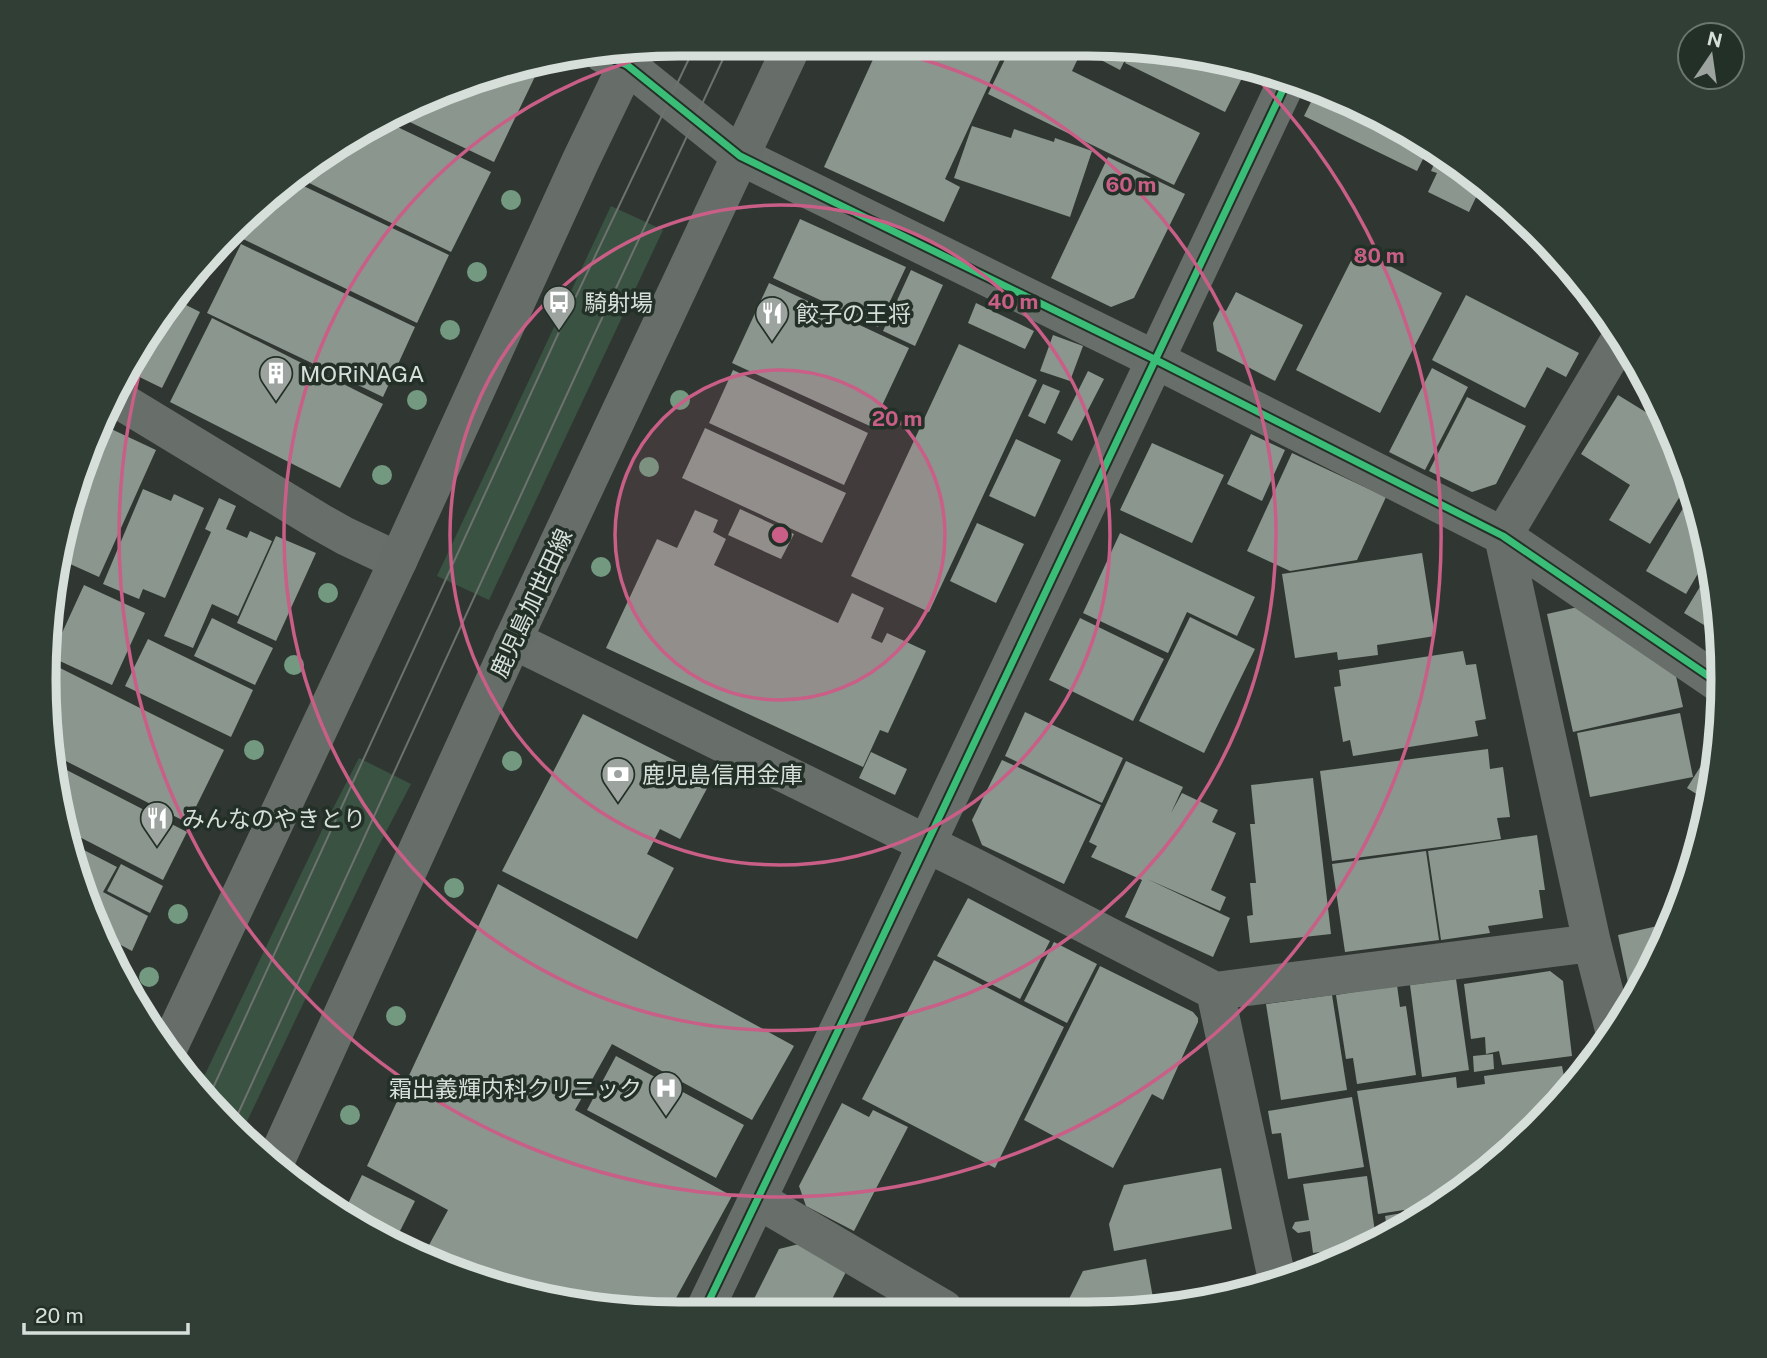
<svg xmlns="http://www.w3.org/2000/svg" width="1767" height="1358" font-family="'Public Sans','Noto Sans JP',sans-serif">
	<rect width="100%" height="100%" fill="#303732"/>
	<!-- green -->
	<path fill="#3a5242" d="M 611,206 L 663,230 L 489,600 L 437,576 Z
		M 359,758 L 411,784 L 376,851 L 240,1136 L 230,1128 L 198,1089 L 324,826 Z"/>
	<!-- building -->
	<path fill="#8b968e" d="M 880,44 L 1007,45 L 945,179 L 960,187 L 944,222 L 824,167 Z
		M 1012,45 L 1132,46 L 1120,70 L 1082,50 L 1072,71 L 1200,133 L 1174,185 L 988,94 Z
		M 1134,46 L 1243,64 L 1248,66 L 1225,112 L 1125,63 Z
		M 538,62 L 541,64 L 494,162 L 395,115 L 514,66 Z
		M 1317,90 L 1369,109 L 1429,147 L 1417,171 L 1304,116 Z
		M 383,120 L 491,172 L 451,252 L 303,180 L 308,170 L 361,129 Z
		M 972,126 L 1011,138 L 1014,129 L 1054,142 L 1055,138 L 1092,151 L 1070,217 L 954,178 Z
		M 1439,153 L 1474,175 L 1488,190 L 1486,194 L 1479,191 L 1469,212 L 1428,192 L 1437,173 L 1431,171 Z
		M 1108,157 L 1185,194 L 1134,298 L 1111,307 L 1051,278 Z
		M 293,181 L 449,255 L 417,323 L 243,239 L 257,209 Z
		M 800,219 L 906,267 L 878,327 L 773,278 Z
		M 241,244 L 415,327 L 383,397 L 207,313 Z
		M 1357,249 L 1442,293 L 1380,413 L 1296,370 Z
		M 911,270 L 943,285 L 915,346 L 883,331 Z
		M 769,283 L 909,348 L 872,427 L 732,363 Z
		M 1236,292 L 1303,325 L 1275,381 L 1217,351 L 1213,323 L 1220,309 L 1226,311 Z
		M 1466,295 L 1579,353 L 1566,377 L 1547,367 L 1525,408 L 1432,360 Z
		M 176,300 L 200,312 L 162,388 L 125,370 L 129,362 Z
		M 976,303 L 1034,331 L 1025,349 L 968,323 Z
		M 212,318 L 383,404 L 340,488 L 170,402 Z
		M 1053,335 L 1083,346 L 1070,381 L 1040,371 Z
		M 959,344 L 1037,380 L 929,612 L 851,576 Z
		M 1432,368 L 1468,387 L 1425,470 L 1389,452 Z
		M 733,370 L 868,433 L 844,485 L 709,423 Z
		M 1088,371 L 1104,379 L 1072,441 L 1057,433 Z
		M 1043,384 L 1060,391 L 1045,424 L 1028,416 Z
		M 1618,395 L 1670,427 L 1675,436 L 1689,482 L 1650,544 L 1609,520 L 1630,485 L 1581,454 Z
		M 1467,397 L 1526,426 L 1496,484 L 1472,492 L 1429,471 Z
		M 1657,402 L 1664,416 L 1653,410 Z
		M 107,427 L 156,450 L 99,577 L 59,559 L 65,521 Z
		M 705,428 L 846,493 L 822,543 L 682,478 Z
		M 1251,434 L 1285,450 L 1262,501 L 1227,484 Z
		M 1016,439 L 1061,460 L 1035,517 L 989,496 Z
		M 1152,443 L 1224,475 L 1192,543 L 1120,510 Z
		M 1292,453 L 1386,497 L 1357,560 L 1290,571 L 1247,551 Z
		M 143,489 L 171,501 L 174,494 L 204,508 L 165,598 L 143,589 L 139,599 L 103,584 Z
		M 1692,493 L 1710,553 L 1686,594 L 1646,571 Z
		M 219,498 L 236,506 L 226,529 L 247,538 L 250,531 L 272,541 L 238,616 L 212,604 L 193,648 L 164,636 L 211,532 L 205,529 Z
		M 740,509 L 794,534 L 781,559 L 728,535 Z
		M 695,510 L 718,520 L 713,532 L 726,539 L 714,565 L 838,623 L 852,593 L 884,608 L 871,638 L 882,643 L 887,633 L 926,651 L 888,733 L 880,730 L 863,767 L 606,648 L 657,539 L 677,548 Z
		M 977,523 L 1024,544 L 996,603 L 950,581 Z
		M 1120,533 L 1255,597 L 1237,636 L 1187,612 L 1168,653 L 1083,613 Z
		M 276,536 L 316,553 L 276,641 L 237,623 Z
		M 1422,553 L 1435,636 L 1377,645 L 1378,655 L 1338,660 L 1337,652 L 1295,658 L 1282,574 Z
		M 1712,567 L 1719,634 L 1684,613 Z
		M 84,585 L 145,613 L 112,685 L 51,657 Z
		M 1578,607 L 1675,672 L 1683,707 L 1573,732 L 1547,614 Z
		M 1190,617 L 1255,649 L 1204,753 L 1139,721 Z
		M 212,618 L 273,648 L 255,685 L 194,656 Z
		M 1080,618 L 1164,659 L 1133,721 L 1049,680 Z
		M 148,639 L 253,690 L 231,737 L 125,686 Z
		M 1463,651 L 1466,665 L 1476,664 L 1486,719 L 1475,721 L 1478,736 L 1353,756 L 1350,740 L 1343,742 L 1334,687 L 1341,686 L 1339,670 Z
		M 46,661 L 224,750 L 188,823 L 54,755 L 44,679 Z
		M 1025,712 L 1123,758 L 1102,803 L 1005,756 Z
		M 1680,713 L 1693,777 L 1590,797 L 1577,733 Z
		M 583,714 L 712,779 L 680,839 L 660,829 L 647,854 L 674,868 L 637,939 L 502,871 Z
		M 1714,745 L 1717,747 L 1712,790 L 1706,800 L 1687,788 Z
		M 1488,749 L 1490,769 L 1503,767 L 1510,817 L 1497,818 L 1501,839 L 1332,861 L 1320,771 Z
		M 871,752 L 907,769 L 895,795 L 859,778 Z
		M 1002,760 L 1101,805 L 1064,884 L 982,845 L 972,820 Z
		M 1126,761 L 1183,787 L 1171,813 L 1182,793 L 1218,810 L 1212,822 L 1236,833 L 1211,890 L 1226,897 L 1220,911 L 1147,879 L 1230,918 L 1213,957 L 1125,917 L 1142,880 L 1091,857 L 1097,846 L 1089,842 Z
		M 55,764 L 187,832 L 163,880 L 64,829 Z
		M 1313,778 L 1331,934 L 1250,943 L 1247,916 L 1253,915 L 1250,883 L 1256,883 L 1250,824 L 1255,824 L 1251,785 Z
		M 1537,835 L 1545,890 L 1539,890 L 1543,918 L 1488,926 L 1490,933 L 1441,940 L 1428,851 Z
		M 80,848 L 117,867 L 103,892 L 148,916 L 132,951 L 108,938 L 73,861 Z
		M 1426,851 L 1439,940 L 1345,952 L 1332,864 Z
		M 121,864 L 163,886 L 150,913 L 107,891 Z
		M 498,884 L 794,1046 L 752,1120 L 612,1044 L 575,1110 L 732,1196 L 670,1309 L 596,1309 L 436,1266 L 422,1258 L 448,1210 L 367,1166 Z
		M 968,898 L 1050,941 L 1020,999 L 937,956 Z
		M 1675,922 L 1632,1002 L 1618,935 Z
		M 1054,942 L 1097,964 L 1067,1023 L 1024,1001 Z
		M 115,954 L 127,960 L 122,969 Z
		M 934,960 L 1064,1027 L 995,1168 L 862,1099 Z
		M 1100,966 L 1193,1012 L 1198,1018 L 1198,1022 L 1163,1100 L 1152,1094 L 1113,1168 L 1024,1120 Z
		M 1550,971 L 1563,981 L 1572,1056 L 1502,1065 L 1499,1051 L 1486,1054 L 1485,1037 L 1471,1039 L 1464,984 Z
		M 1456,979 L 1469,1070 L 1422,1077 L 1410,985 Z
		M 1397,985 L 1400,1007 L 1406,1006 L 1416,1075 L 1357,1084 L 1353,1058 L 1346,1059 L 1336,995 Z
		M 1332,995 L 1347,1090 L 1281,1100 L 1266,1004 Z
		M 1493,1054 L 1494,1069 L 1474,1072 L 1473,1056 Z
		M 616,1056 L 744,1125 L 716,1178 L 587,1110 Z
		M 1562,1066 L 1567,1092 L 1537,1128 L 1441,1207 L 1407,1224 L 1404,1210 L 1378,1214 L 1357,1091 L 1456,1077 L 1457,1088 L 1485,1084 L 1484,1076 Z
		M 1352,1097 L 1364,1167 L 1288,1179 L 1281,1133 L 1272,1134 L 1268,1111 Z
		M 842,1103 L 869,1117 L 873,1110 L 908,1127 L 854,1231 L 806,1206 L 799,1186 Z
		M 1221,1168 L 1232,1229 L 1114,1251 L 1109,1224 L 1124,1185 Z
		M 362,1175 L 415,1201 L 394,1243 L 342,1216 Z
		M 1367,1176 L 1376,1239 L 1363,1246 L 1313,1253 L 1310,1231 L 1298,1233 L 1292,1228 L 1295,1222 L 1309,1220 L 1303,1184 Z
		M 1402,1213 L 1403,1226 L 1388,1234 L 1385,1216 Z
		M 799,1244 L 848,1268 L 827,1309 L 749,1309 L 779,1249 Z
		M 1345,1255 L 1298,1277 L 1296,1261 Z
		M 1146,1259 L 1155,1309 L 1064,1309 L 1083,1271 Z"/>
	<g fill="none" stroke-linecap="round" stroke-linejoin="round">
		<!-- minor -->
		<path stroke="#686e6a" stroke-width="38" d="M 603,54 L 627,65 L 740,156 L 1154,359 L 1503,536 L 1723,686
			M 114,397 L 320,522 L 345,536 L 398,561
			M 513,640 L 976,868 L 1215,991 L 1278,1284
			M 1215,991 L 1592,943
			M 1615,1034 L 1592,943 L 1503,536 L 1622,336
			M 758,1200 L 944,1309
			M 705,1309 L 857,991 L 1288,79"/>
		<!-- major -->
		<path stroke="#676e69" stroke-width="38" d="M 167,1051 L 398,561 L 581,160 L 634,50
			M 274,1165 L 513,640 L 793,44"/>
		<!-- tram -->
		<path stroke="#6e726f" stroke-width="2" d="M 207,1101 L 559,332 L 696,44
			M 231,1129 L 589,346 L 730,44"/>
		<defs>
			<path id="cycleway" d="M 603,54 L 627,65 L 740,156 L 1154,359 L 1503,536 L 1723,686
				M 705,1309 L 857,991 L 1288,79"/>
		</defs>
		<!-- cycleway casing -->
		<use href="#cycleway" stroke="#233027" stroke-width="11"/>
		<!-- cycleway -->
		<use href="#cycleway" stroke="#3abd76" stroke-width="7"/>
	</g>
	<!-- trees -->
	<g fill="#739980">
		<circle cx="511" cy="200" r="10"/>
		<circle cx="477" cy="272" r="10"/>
		<circle cx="450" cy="330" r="10"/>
		<circle cx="417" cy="400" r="10"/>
		<circle cx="680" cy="400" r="10"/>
		<circle cx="649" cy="467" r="10"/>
		<circle cx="382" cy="475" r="10"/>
		<circle cx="601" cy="567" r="10"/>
		<circle cx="328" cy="593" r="10"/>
		<circle cx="294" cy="665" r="10"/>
		<circle cx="254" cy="750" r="10"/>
		<circle cx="512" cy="761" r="10"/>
		<circle cx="454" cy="888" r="10"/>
		<circle cx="178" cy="914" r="10"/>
		<circle cx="149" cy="977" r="10"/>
		<circle cx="396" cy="1016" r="10"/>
		<circle cx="350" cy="1115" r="10"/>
	</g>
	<!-- distance rings -->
	<circle cx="780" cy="535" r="165" fill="#c95e87" fill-opacity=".12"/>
	<g fill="none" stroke="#c95e87" stroke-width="3.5">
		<circle cx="780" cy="535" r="165"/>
		<circle cx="780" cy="535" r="330"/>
		<path d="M853 44A496 496 0 1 1 707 44"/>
		<path d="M1247 68A661 661 0 1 1 150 336"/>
	</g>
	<!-- icons -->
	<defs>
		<symbol id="bus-pin" viewBox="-11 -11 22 30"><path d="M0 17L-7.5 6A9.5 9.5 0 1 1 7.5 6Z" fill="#9da49f" stroke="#233027"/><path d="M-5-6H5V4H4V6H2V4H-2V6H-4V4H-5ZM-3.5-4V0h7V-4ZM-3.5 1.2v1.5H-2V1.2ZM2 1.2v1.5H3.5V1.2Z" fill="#fff"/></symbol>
		<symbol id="restaurant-pin" viewBox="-11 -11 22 30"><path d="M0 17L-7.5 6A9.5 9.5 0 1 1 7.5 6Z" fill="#9da49f" stroke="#233027"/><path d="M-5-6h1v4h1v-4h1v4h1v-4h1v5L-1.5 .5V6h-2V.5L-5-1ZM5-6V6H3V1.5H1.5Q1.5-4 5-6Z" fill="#fff"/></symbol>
		<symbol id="building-pin" viewBox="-11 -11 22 30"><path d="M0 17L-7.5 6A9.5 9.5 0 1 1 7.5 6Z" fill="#9da49f" stroke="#233027"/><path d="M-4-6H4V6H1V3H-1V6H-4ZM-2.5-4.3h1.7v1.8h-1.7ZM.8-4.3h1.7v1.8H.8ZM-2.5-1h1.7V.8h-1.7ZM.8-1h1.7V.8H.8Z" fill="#fff"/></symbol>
		<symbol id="bank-pin" viewBox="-11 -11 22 30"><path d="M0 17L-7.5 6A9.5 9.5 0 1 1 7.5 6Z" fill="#9da49f" stroke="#233027"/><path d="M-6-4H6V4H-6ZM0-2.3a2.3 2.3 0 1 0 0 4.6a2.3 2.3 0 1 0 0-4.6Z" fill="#fff"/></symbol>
		<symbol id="hospital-pin" viewBox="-11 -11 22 30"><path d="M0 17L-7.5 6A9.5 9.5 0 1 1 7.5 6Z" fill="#9da49f" stroke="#233027"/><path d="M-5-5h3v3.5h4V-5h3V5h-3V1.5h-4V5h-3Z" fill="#fff"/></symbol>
	</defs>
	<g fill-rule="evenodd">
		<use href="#bus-pin" x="540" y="283" width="38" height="52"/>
		<use href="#restaurant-pin" x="753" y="294" width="38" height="52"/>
		<use href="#building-pin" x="257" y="354" width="38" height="52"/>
		<use href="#bank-pin" x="599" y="755" width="38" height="52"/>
		<use href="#restaurant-pin" x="138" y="799" width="38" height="52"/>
		<use href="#hospital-pin" x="647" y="1069" width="38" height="52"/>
	</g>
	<g text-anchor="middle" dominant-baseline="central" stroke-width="7" stroke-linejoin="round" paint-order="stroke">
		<!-- poi labels -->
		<g font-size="23" fill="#d7dfda" stroke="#233027" text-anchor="start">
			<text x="584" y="302">騎射場</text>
			<text x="796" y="313">餃子の王将</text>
			<text x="300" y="373">MORiNAGA</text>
			<text x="642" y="774">鹿児島信用金庫</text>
			<text x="182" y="818">みんなのやきとり</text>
			<text x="642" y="1088" text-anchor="end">霜出義輝内科クリニック</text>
		</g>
		<!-- street labels -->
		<g font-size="23" fill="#d7dfda" stroke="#233027">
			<text transform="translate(531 603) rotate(-65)">鹿児島加世田線</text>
		</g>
	</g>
	<!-- crop -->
	<path d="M0 0H1767V1358H0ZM679 56H1088A623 623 0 0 1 1711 679V679A623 623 0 0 1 1088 1302H679A623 623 0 0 1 56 679V679A623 623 0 0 1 679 56Z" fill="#313e35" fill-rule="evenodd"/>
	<path fill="none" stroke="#d7dfda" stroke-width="9" d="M679 56H1088A623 623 0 0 1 1711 679V679A623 623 0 0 1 1088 1302H679A623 623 0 0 1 56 679V679A623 623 0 0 1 679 56Z"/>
	<circle cx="780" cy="535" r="10" fill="#c95e87" stroke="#233027" stroke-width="3.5"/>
	<g font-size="21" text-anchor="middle" font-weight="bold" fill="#c95e87" stroke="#233027" stroke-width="7" stroke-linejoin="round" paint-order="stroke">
		<text x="1131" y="192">60 m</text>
		<text x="1379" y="263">80 m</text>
		<text x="1013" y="309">40 m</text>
		<text x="897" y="426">20 m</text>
	</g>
	<!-- north arrow -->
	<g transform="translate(1711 56) rotate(13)"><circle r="33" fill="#233027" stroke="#6b766f" stroke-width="2"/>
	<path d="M0-5L12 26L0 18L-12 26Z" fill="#9da49f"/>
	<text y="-10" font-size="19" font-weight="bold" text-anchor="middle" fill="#d7dfda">N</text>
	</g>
	<!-- scale -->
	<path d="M24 1323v10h164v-10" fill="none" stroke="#d7dfda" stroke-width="3.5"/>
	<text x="35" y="1323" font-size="21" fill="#d7dfda" stroke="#233027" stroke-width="5" paint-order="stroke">20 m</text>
</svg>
